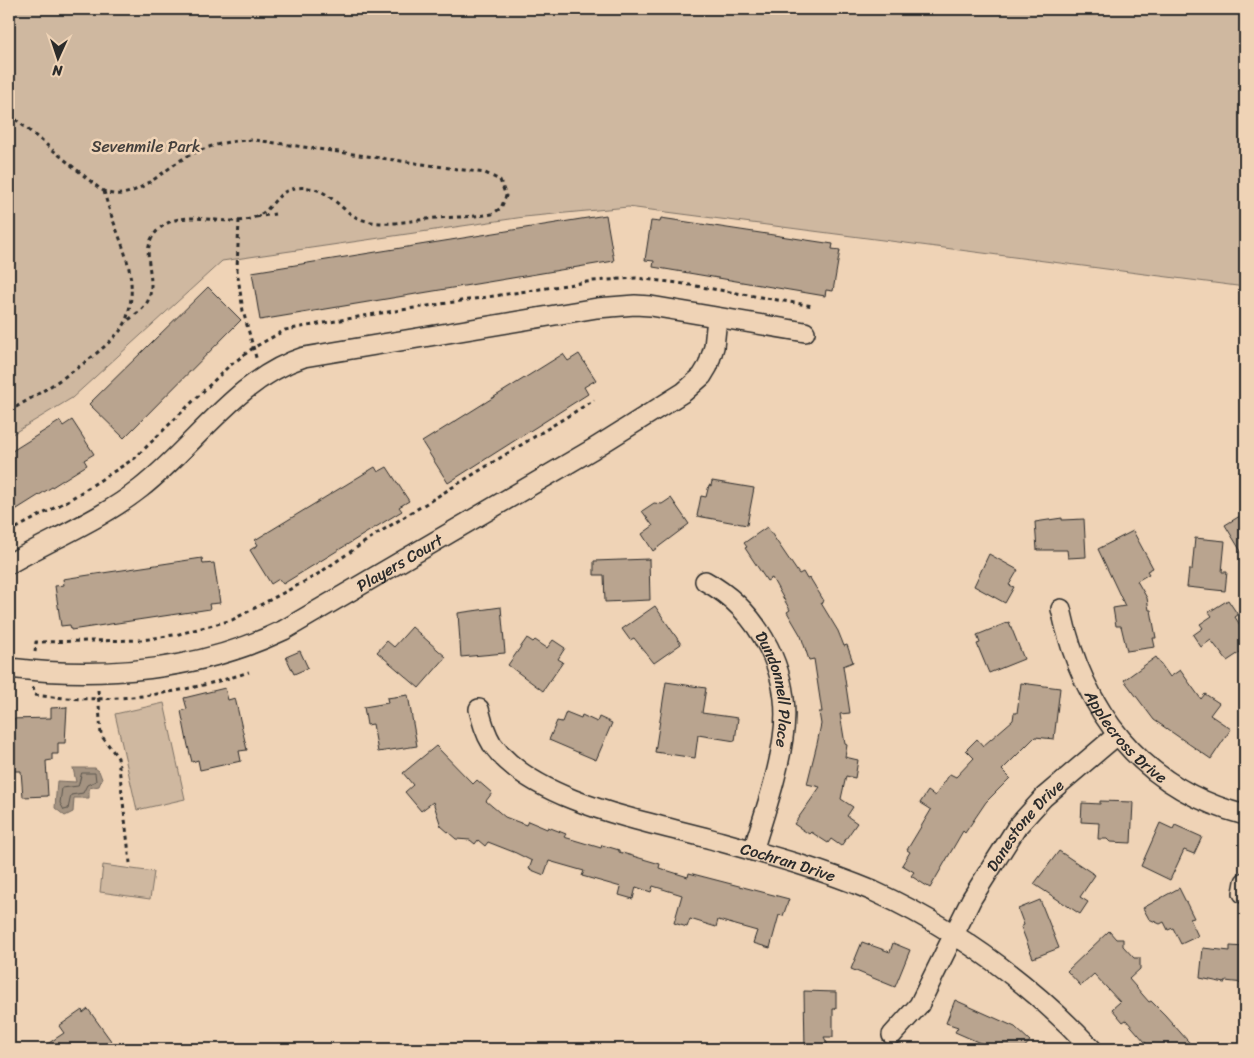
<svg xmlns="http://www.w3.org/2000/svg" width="1254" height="1058" font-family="Sriracha,sans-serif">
	<rect width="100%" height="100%" fill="#efd3b6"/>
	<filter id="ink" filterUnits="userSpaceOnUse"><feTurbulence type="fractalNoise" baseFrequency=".02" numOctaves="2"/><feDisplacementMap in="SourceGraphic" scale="10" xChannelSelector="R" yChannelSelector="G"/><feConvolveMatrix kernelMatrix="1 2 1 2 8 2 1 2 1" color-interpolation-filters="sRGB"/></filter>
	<g filter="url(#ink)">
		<!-- green -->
		<path fill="#cfb8a0" stroke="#7d7266" d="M 9,9 L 1245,9 L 1245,287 L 628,207 L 524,217 L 222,261 L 72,398 L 9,436 Z
			M 164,703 L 185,799 L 137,810 L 115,714 Z
			M 103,865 L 154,872 L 150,899 L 100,892 Z"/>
		<!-- water -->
		<path fill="#a49381" stroke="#74695f" d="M 73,768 L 95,768 L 99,771 L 102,779 L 99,786 L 89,788 L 89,798 L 74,798 L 73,812 L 65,816 L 55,808 L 57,781 L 76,782 Z"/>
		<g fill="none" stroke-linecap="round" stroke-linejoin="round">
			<!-- shore -->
			<path stroke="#5b554d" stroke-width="1" d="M 82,773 L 95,773 L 96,781 L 87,785 L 83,793 L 71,795 L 68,809 L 64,810 L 60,803 L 62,788 L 78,786 Z"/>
		</g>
		<!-- building -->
		<path fill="#b9a48f" stroke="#2b2b2b" d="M 606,215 L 614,261 L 260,320 L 252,272 Z
			M 661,218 L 833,244 L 832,249 L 840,250 L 833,291 L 826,290 L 825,296 L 653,267 L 654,261 L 645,260 L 651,221 L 660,222 Z
			M 208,287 L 241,320 L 124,438 L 89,404 Z
			M 563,354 L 568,361 L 579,354 L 596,380 L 584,387 L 588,394 L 448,483 L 422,442 Z
			M 72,420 L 94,454 L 84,460 L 87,465 L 9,514 L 9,453 L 60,421 L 63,426 Z
			M 375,467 L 378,472 L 387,467 L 409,501 L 399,507 L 402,511 L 283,584 L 279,579 L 271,584 L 250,550 L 258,545 L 255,540 Z
			M 712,481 L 754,488 L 747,525 L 697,516 L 701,496 L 706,497 L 709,485 L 711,486 Z
			M 671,498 L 689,524 L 653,551 L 642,534 L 653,526 L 642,511 L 654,503 L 662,504 Z
			M 1245,513 L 1245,558 L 1225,525 Z
			M 1062,518 L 1062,520 L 1084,519 L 1086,557 L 1068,558 L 1067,550 L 1037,550 L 1035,522 Z
			M 767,527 L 799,574 L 803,572 L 807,579 L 810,578 L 824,601 L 821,603 L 838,631 L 844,646 L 847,645 L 853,662 L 843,666 L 850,713 L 840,714 L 845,744 L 847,745 L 845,757 L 858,760 L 855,778 L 846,776 L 841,799 L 853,807 L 847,816 L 857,823 L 841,846 L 831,839 L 828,843 L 811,832 L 809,834 L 794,824 L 820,787 L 807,784 L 817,744 L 821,724 L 819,712 L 822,712 L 814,659 L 809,660 L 801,636 L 787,612 L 790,610 L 772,578 L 767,581 L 745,548 L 747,547 L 744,543 Z
			M 1133,531 L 1153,568 L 1147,571 L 1149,574 L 1137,581 L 1147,598 L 1149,610 L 1151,610 L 1156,638 L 1153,638 L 1155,647 L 1127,651 L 1121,626 L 1116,626 L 1113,608 L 1125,606 L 1098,549 Z
			M 1195,538 L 1225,541 L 1222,572 L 1227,572 L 1225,591 L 1187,587 L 1189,570 L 1192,570 Z
			M 989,554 L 1018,570 L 1009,585 L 1014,587 L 1005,603 L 974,586 Z
			M 202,558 L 203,564 L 214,563 L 220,603 L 209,604 L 210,609 L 71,630 L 70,625 L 61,626 L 55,586 L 64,585 L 63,579 Z
			M 649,559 L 650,600 L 605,602 L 604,575 L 594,575 L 594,561 Z
			M 1228,600 L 1238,615 L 1235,617 L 1245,633 L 1245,649 L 1227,661 L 1211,640 L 1201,647 L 1193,635 L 1203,628 L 1200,624 L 1212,616 L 1209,612 Z
			M 655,606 L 681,644 L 654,663 L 634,638 L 630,640 L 622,629 Z
			M 501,607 L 505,653 L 461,657 L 458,613 Z
			M 1009,622 L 1024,659 L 989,673 L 977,644 L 980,643 L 977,635 Z
			M 412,627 L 446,657 L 419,688 L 377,652 L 387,641 L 394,647 Z
			M 527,638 L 533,642 L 535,640 L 547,648 L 553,640 L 565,648 L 558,659 L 563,662 L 543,691 L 508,665 Z
			M 300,651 L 308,668 L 294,674 L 286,657 Z
			M 1156,657 L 1170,677 L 1180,670 L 1201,699 L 1205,694 L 1219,703 L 1210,715 L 1231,729 L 1211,759 L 1154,720 L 1124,680 Z
			M 666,682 L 706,688 L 702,713 L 738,718 L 735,741 L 698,735 L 695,758 L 655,752 Z
			M 1021,683 L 1060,688 L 1054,739 L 1035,737 L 1002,770 L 1010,778 L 986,802 L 965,833 L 963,831 L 930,888 L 911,876 L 914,872 L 902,865 L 910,852 L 907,850 L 931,810 L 920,803 L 928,791 L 935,796 L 950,774 L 956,777 L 974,758 L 966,750 L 977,739 L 983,746 L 1013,720 L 1014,713 L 1017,713 Z
			M 225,688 L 228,700 L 235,698 L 247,750 L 239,751 L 241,761 L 200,770 L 198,760 L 192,762 L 188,746 L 181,711 L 187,709 L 184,698 Z
			M 408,695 L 417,746 L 378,752 L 373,724 L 367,725 L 364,707 L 388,703 L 387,698 Z
			M 67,707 L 65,743 L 58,743 L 58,754 L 52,754 L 52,760 L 46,761 L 48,796 L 23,797 L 21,771 L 9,771 L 9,719 L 51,718 L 51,708 Z
			M 566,712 L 581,718 L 582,715 L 597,722 L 599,717 L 612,723 L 596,760 L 549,740 L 557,721 L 562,722 Z
			M 436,746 L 473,784 L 477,780 L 492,793 L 486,801 L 505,817 L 526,825 L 528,821 L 547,829 L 548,827 L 566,834 L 564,837 L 601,848 L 602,845 L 619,850 L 619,852 L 660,864 L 659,868 L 688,877 L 689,873 L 789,899 L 783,916 L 779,915 L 770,948 L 753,943 L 757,931 L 718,920 L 716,927 L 690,919 L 687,927 L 674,923 L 682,895 L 653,886 L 651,892 L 636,887 L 633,899 L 619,895 L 621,887 L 582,876 L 584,871 L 549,861 L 544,875 L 529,869 L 532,861 L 516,853 L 488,842 L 485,846 L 478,840 L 475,844 L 470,840 L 456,839 L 441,826 L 433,802 L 421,811 L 405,792 L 413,785 L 403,773 Z
			M 1100,801 L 1133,802 L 1131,843 L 1110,842 L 1107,839 L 1098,839 L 1099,823 L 1081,822 L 1082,803 L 1100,804 Z
			M 1160,823 L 1173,829 L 1175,825 L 1202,837 L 1194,854 L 1184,850 L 1170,880 L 1141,866 Z
			M 1059,851 L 1095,875 L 1080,897 L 1088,902 L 1080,914 L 1034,884 Z
			M 1179,888 L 1194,918 L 1190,919 L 1198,936 L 1181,944 L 1173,928 L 1168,930 L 1164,922 L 1160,924 L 1149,919 L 1143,908 Z
			M 1040,900 L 1059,948 L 1033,958 L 1021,927 L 1024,925 L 1018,909 Z
			M 1109,931 L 1116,939 L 1123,939 L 1123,946 L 1134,958 L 1140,958 L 1140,969 L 1129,979 L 1149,1002 L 1151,1001 L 1165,1015 L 1195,1049 L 1151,1049 L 1126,1020 L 1123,1022 L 1112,1009 L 1120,1002 L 1094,974 L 1081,986 L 1067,971 Z
			M 862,942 L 890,952 L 893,943 L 910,950 L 895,987 L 851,969 Z
			M 1230,946 L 1245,947 L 1244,983 L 1225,981 L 1225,983 L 1200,978 L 1203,948 L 1230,951 Z
			M 804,991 L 836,992 L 836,1009 L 833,1009 L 833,1037 L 824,1037 L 830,1049 L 805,1049 Z
			M 955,1000 L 1015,1027 L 1030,1041 L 1023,1049 L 994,1049 L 955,1032 L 958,1027 L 946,1023 Z
			M 88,1009 L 117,1049 L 40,1049 L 64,1033 L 59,1026 L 82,1010 L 83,1013 Z"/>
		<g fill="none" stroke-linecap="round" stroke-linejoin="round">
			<defs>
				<g id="minor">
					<path d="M 9,564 C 52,539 102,519 141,488 C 196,445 236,379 304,357 L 597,308 L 635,305 L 651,306 L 805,332"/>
					<path id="s1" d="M 705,581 C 760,611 793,675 783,738 C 778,776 764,814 753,851"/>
					<path id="s2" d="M 1061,609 C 1083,711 1141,788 1245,815"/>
					<path id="s3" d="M 9,668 C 102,679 199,671 284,630 L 593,449 L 684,392 L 702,376 L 708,366 L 714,347 L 717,318"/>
					<path id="s4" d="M 479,709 C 482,721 485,733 492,744 C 533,802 645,821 711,839 C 765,854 821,869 873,891 C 957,929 1029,982 1092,1049"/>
					<path d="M 1243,893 L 1245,882"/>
					<path id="s5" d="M 892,1035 L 919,1005 L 972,898 L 1017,827 L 1044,797 L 1117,735"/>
				</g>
			</defs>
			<!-- minor casing -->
			<use href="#minor" stroke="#2b2b2b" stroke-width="22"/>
			<!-- path -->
			<path stroke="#2b2b2b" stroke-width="3" stroke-dasharray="4 4" stroke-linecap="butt" d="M 9,114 L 99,188 C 128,210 164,168 188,156 C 209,145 231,140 255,140 L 485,173 L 500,180 L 506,196 L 501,208 L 492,214 C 474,217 454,217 436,218 C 411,220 385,228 360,219 C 342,212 330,190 309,188 C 275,184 277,209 255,217 C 225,230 185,205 159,229 C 137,249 157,274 149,298 C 146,308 134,315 126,322 C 123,326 121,331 117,334 C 93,361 41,393 9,411
				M 104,191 C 115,238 144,273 125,323
				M 256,217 L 275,214
				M 239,220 L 237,270 L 243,311 L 257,361
				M 9,532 L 69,500 L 135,458 L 228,367 L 253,348 L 285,330 L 375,314 L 593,281 L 636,278 L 678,283 L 813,306
				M 35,652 L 36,642 L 143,640 L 179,634 L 232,620 L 315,576 L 375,535 L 594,400
				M 33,687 L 35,695 C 108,705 178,695 249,672
				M 98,690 L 101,735 L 118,758 L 130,863"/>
			<!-- minor -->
			<use href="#minor" stroke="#efd3b6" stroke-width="19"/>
		</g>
	</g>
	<g text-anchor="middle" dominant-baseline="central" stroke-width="5" stroke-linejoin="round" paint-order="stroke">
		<!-- park labels -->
		<g font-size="16" fill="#44403d" stroke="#efd3b6">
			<text x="146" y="146">Sevenmile Park</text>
		</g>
		<!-- street labels -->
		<g font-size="16" fill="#2b2b2b" stroke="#efd3b6">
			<text stroke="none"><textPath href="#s3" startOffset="415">Players Court</textPath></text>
			<text stroke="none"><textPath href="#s1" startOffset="136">Dundonnell Place</textPath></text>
			<text stroke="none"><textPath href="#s2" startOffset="146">Applecross Drive</textPath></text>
			<text stroke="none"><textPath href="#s5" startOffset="250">Danestone Drive</textPath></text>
			<text stroke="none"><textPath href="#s4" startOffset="361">Cochran Drive</textPath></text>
		</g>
	</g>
	<!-- margin -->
	<rect width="1254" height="1058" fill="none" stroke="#efd3b6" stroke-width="30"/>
	<rect x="15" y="15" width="1224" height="1028" fill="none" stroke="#2b2b2b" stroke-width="2" filter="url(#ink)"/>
	<!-- north arrow -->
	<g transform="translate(58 58) rotate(183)" stroke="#efd3b6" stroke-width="4" paint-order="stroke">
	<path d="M0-4L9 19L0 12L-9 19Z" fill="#2b2b2b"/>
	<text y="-8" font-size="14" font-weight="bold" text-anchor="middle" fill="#2b2b2b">N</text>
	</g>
</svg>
